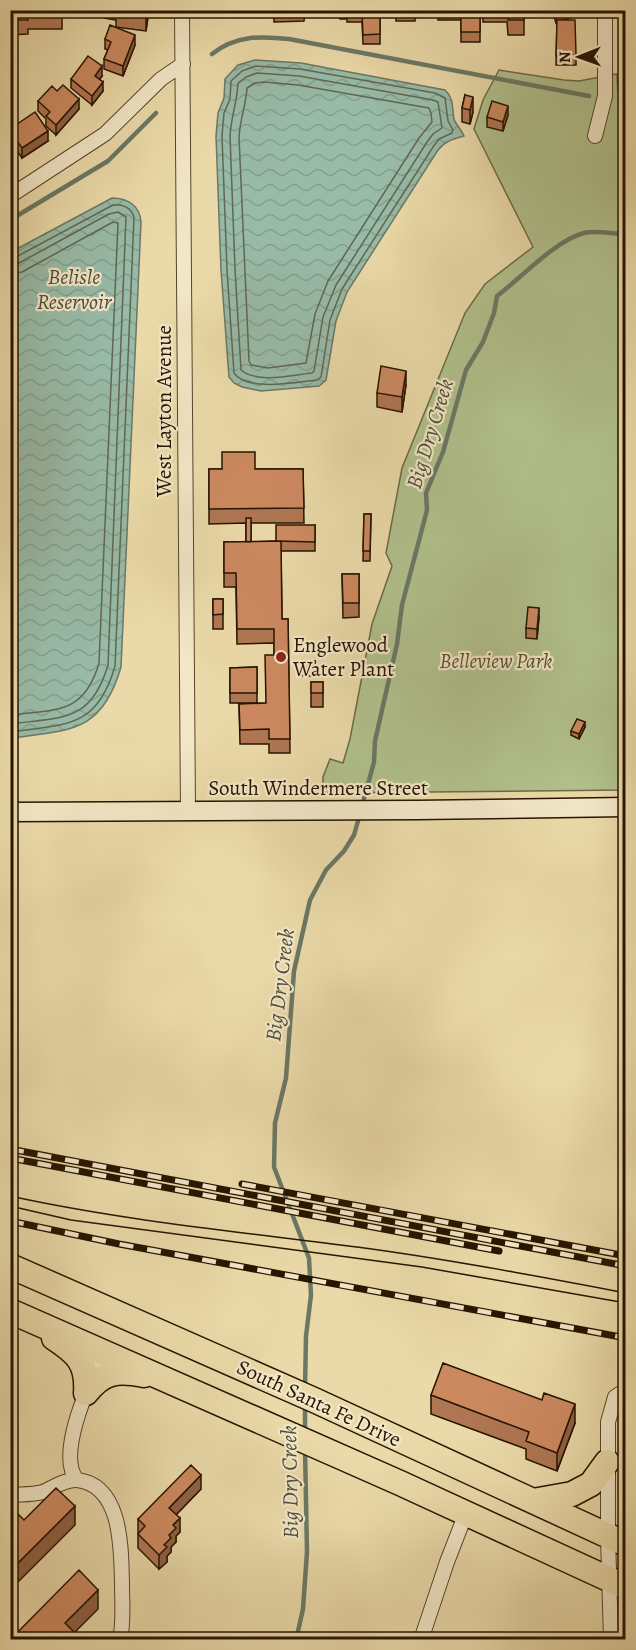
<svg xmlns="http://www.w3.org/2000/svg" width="636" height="1650" font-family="Alegreya,serif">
	<defs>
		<pattern id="water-waves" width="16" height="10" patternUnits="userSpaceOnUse" patternTransform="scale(1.5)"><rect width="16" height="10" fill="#98bba8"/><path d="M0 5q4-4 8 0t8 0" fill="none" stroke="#83a08f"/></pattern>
	</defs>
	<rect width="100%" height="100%" fill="#ebdaa9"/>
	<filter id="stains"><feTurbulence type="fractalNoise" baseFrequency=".00333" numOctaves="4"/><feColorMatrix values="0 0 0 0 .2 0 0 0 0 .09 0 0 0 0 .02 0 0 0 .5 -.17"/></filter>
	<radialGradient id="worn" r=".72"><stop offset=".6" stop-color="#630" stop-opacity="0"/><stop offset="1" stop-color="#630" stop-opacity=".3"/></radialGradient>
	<!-- park -->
	<path fill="#b1c18d" stroke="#6c6a46" stroke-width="1.5" d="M 499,70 L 564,80 L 579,81 L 617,74 L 618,93 L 626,95 L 625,790 L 323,793 L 323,777 L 330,759 L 343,763 L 350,739 L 372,624 L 392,566 L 386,553 L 402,468 L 465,313 L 485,284 L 533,247 L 474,129 L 483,100 Z"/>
	<!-- water -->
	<path fill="url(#water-waves)" stroke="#6a7865" stroke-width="1.5" d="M 255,60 L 301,63 L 445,90 C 454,98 452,108 454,119 C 455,124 461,128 464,136 C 453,139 445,141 438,150 L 347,292 L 336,321 L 326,380 L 319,386 L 261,391 L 242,387 L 234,383 L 229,377 L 221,270 L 216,136 L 218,113 L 224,98 L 225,79 L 238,65 Z
		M 112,198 C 128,198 140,206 141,222 L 121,667 C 102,733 70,730 11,738 L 11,252 Z"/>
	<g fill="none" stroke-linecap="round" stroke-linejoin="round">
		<!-- shore -->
		<path stroke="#5f6754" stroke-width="1.5" d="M 256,66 L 300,69 L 435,93 L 445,98 L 448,121 L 453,130 L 452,133 L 439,139 L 433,147 L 342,289 L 330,320 L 321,377 L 317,380 C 297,382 247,392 234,373 L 227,270 L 222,136 L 224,113 L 230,99 L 231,81 L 242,71 Z
			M 257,73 L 299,76 L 433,100 L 438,102 L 442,128 L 433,134 L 427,142 L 336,285 L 323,317 L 314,371 L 312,373 C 292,375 258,384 241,370 L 235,269 L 230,136 C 231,117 237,103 238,83 L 246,77 Z
			M 264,82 L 298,85 L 429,108 L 431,113 L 432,122 L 419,138 L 328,281 L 315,314 L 306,363 L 268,368 L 251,365 L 249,361 L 239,137 C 240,119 246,105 247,88 L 255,83 Z
			M 10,257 L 16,257 L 113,205 C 122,204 131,207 134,217 L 115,666 C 97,729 66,724 10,732
			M 10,265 L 19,263 L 109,214 L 118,212 L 126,217 L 108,665 C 91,723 62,717 10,724
			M 10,274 L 22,272 L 113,222 L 118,223 L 99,663 C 84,715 56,709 10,715"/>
		<!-- stream -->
		<path stroke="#6a7865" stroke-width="4.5" d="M 212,54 C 236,35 261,36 289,39 L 589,96
			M 10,220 L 108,161 L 156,113
			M 626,599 L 626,637
			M 362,806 L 374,762 L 375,741 L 397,644 L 402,605 L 427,510 L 426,493 L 443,452 L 466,370 L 483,342 L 494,313 L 497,296 C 521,278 556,240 584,233 C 596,230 612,234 626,234
			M 305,1389 L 306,1336 L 311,1295 L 309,1258 L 274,1167 L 275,1123 L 286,1078 L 294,971 L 310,900 L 326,870 L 344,851 L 354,835 L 360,814
			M 305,1403 L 305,1434
			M 296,1640 L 303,1609 L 307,1552 L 305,1448"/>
		<defs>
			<path id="street" d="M 182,10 L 188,811
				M 595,136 L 605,96 L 605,10
				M 10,196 L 105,134 L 161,79 L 183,64
				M 77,1480 C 55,1454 92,1378 104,1351
				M 10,1495 C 21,1494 32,1495 43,1492 C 53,1488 65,1479 77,1480 C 123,1485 121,1551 122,1584 C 122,1603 124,1621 120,1640
				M 421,1640 L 447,1562 L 466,1513
				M 611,1640 L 608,1536 L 608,1422 L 615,1397 L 626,1390"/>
			<path id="secondary" d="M 10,812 L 417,810 L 626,807"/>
			<path id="highway" d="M 10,1266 L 314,1400 L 626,1544
				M 10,1311 L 400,1483 L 626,1587
				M 54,1338 C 77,1353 88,1363 86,1393
				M 86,1393 C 103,1371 118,1370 144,1375
				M 533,1501 L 572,1494 L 591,1484 L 607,1462"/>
		</defs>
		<!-- street casing -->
		<use href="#street" stroke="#57452a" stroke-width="16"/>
		<!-- secondary casing -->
		<use href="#secondary" stroke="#261300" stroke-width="21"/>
		<!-- highway casing -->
		<use href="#highway" stroke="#261300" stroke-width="27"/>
		<!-- street -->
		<use href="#street" stroke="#f2e7c7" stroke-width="14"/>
		<!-- secondary -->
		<use href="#secondary" stroke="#f2e7c7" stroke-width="18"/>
		<!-- highway -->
		<use href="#highway" stroke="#ebdaa9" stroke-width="24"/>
		<!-- tram -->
		<path stroke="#261300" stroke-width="1.5" d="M 10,1196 C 125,1221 241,1232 357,1247 C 447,1259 536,1276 626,1293
			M 10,1206 L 71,1220 L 422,1267 L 626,1303"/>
		<defs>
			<path id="rail" d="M 10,1149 L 626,1266
				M 10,1158 L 499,1251
				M 242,1184 L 626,1256
				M 10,1221 L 119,1244 L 626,1338"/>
		</defs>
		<!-- rail casing -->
		<use href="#rail" stroke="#261300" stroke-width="7"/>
		<!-- rail -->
		<use href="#rail" stroke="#f2e7c7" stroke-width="4.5" stroke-dasharray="14" stroke-linecap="butt"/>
	</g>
	<!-- wall -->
	<path fill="#af7653" stroke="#261300" stroke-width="1.5" d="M 10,10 L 62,10 L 62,29 L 28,29 L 28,34 L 10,35 Z
		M 104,10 L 149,10 L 146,31 L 116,27 L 116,20 L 104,18 Z
		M 210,10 L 239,10 L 239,17 L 230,17 L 230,14 L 210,14 Z
		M 274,10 L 316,10 L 316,12 L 305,12 L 304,21 L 274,22 Z
		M 338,10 L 373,10 L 373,14 L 380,14 L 380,44 L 363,44 L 362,22 L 347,22 L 347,19 L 340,19 L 340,15 L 339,15 Z
		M 386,10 L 424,10 L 424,13 L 415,13 L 415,21 L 396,21 L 396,13 L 386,14 Z
		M 438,10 L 466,10 L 466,13 L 480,13 L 480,42 L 461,42 L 461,20 L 438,20 Z
		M 483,10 L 524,10 L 524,35 L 508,35 L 507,22 L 483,22 Z
		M 528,10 L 541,10 L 541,16 L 528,16 Z
		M 552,10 L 575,10 L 575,16 L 564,20 L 576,55 L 576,65 L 556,65 L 557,22 L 556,23 Z
		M 105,39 L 135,45 L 123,76 L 104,69 L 104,59 L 108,50 L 105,49 Z
		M 102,76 L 100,79 L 103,91 L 92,105 L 71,88 L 71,79 Z
		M 465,95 L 473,112 L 470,124 L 462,122 L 462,108 Z
		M 38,101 L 79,109 L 56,135 L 46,126 L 46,119 L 38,111 Z
		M 508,115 L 503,131 L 487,127 L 487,117 Z
		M 10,129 L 48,141 L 22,158 L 10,141 Z
		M 406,385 L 402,412 L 377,407 L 377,393 Z
		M 209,469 L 303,469 L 304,523 L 251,523 L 251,542 L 276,541 L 315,525 L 315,551 L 281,551 L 282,619 L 288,619 L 290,753 L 269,753 L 269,744 L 240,744 L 239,704 L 266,703 L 274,655 L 274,643 L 237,644 L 236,587 L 224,587 L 224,542 L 246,542 L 246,523 L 209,524 Z
		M 364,514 L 371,514 L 370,561 L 363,561 Z
		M 342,574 L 359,574 L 359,617 L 343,618 Z
		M 213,599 L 223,599 L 223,629 L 213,629 Z
		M 539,617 L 537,639 L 526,638 L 526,628 Z
		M 303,661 L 315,661 L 315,676 L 303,676 Z
		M 257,667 L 257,703 L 230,703 L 230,668 Z
		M 311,682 L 323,682 L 323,707 L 311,707 Z
		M 585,727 L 579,739 L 571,735 L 571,731 Z
		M 431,1395 L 575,1423 L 557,1471 L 526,1459 L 526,1449 L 431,1414 Z
		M 201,1489 L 176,1515 L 180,1532 L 176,1536 L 176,1542 L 171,1547 L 171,1552 L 167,1556 L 167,1562 L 159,1569 L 138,1548 L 138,1519 Z"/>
	<!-- shaded-wall -->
	<path fill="#8f6043" stroke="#261300" stroke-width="1.5" d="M 147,10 L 149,10 L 146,31 L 146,17 Z
		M 563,10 L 575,10 L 575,16 L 556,23 L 556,13 Z
		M 135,35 L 135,45 L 123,76 L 123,66 Z
		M 102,66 L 102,76 L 95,85 L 95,76 Z
		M 103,82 L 103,91 L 92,105 L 92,96 Z
		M 473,97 L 473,112 L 470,124 L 470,110 Z
		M 79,99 L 79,109 L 56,135 L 56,125 Z
		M 508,106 L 508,115 L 503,131 L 503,122 Z
		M 48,131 L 48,141 L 22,158 L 22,148 Z
		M 406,371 L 406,385 L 402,412 L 402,397 Z
		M 539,608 L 539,617 L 537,639 L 537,629 Z
		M 585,722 L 585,727 L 579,739 L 579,734 Z
		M 575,1404 L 575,1423 L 557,1471 L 557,1453 Z
		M 201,1475 L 201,1489 L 169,1522 L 169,1508 Z
		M 75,1506 L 75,1525 L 10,1590 L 10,1571 Z
		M 180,1518 L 180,1532 L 176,1536 L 176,1542 L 171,1547 L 171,1552 L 167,1556 L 167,1562 L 159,1569 L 159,1555 L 173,1525 Z
		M 98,1590 L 98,1609 L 74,1633 L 74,1640 L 65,1640 L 65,1623 Z"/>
	<!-- building -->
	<path fill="#cc8960" stroke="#261300" stroke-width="1.5" d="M 10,10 L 62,10 L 62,14 L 28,15 L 28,20 L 10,20 Z
		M 117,10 L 147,10 L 146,17 L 116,13 Z
		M 396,10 L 415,10 L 415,11 L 396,11 Z
		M 507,10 L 524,10 L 524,20 L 508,20 Z
		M 461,13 L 480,13 L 480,32 L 461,32 Z
		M 362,14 L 380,14 L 380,34 L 363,35 Z
		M 557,20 L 575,20 L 576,55 L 556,56 Z
		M 110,25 L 135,35 L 123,66 L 104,59 L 111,42 L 105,39 Z
		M 88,56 L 102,66 L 95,76 L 103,82 L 92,96 L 71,79 Z
		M 63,85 L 79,99 L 56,125 L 46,116 L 50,112 L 38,101 L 52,86 L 57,91 Z
		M 465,95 L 473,97 L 470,110 L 462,108 Z
		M 492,101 L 508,106 L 503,122 L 487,117 Z
		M 35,112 L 48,131 L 22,148 L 10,131 L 10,129 Z
		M 381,366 L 406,371 L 402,397 L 377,393 Z
		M 222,452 L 255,452 L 255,469 L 303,469 L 304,508 L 209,509 L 209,469 L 222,469 Z
		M 364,514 L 371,514 L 370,551 L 363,551 Z
		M 246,518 L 251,518 L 251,542 L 246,542 Z
		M 276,525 L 315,525 L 315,542 L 276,541 Z
		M 281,541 L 282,619 L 288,619 L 290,739 L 269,739 L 269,729 L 240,730 L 239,704 L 266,703 L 265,655 L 274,655 L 274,629 L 237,629 L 236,573 L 224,573 L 224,542 Z
		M 342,574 L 359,574 L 359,603 L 343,603 Z
		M 213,599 L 223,599 L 223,614 L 213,615 Z
		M 528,607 L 539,608 L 537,629 L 526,628 Z
		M 303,661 L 315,661 L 315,671 L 303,671 Z
		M 257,667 L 257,693 L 230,693 L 230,668 Z
		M 311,682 L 323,682 L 323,693 L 311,693 Z
		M 577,719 L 585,722 L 579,734 L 571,731 Z
		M 443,1363 L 542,1400 L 544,1393 L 575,1404 L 557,1453 L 526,1441 L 529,1432 L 431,1395 Z
		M 191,1465 L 201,1475 L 169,1508 L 180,1518 L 173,1525 L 176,1528 L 169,1535 L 171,1538 L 164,1545 L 167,1547 L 159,1555 L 138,1534 L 145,1526 L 138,1519 Z
		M 56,1488 L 75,1506 L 10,1571 L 10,1506 L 24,1520 Z
		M 79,1570 L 98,1590 L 65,1623 L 74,1632 L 66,1640 L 10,1640 Z"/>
	<!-- markers -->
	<circle fill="#8f2418" stroke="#f2e7c7" stroke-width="2" cx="281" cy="657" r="6"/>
	<g text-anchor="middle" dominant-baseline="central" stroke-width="4.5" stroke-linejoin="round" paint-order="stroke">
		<!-- street labels -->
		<g font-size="21" fill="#261300" stroke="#f2e7c7">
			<text transform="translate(164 411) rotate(-90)">West Layton Avenue</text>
			<text x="318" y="788">South Windermere Street</text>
			<text transform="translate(319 1403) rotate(25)">South Santa Fe Drive</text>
		</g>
		<!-- poi labels -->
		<g font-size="21" fill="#261300" stroke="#f2e7c7" text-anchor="start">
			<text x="293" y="645">Englewood<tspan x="293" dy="24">Water Plant</tspan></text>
		</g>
		<!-- park labels -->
		<g font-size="21" font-style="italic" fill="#575031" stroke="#f2e7c7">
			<text x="496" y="661">Belleview Park</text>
		</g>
		<!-- water labels -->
		<g font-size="22" font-style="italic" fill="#4e4e3b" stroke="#f2e7c7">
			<text x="74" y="277">Belisle<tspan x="74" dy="25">Reservoir</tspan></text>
			<text transform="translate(430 434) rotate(-73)">Big Dry Creek</text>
			<text transform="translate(280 985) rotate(-83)">Big Dry Creek</text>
			<text transform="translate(290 1482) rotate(-91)">Big Dry Creek</text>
		</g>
	</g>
	<!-- margin -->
	<rect width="636" height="1650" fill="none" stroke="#ebdaa9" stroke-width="36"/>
	<rect x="12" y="12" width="612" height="1626" fill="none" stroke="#261300" stroke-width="3"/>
	<rect x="18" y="18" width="600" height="1614" fill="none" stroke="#261300" stroke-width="1.5"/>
	<!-- north arrow -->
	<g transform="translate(579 57) rotate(269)" stroke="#f2e7c7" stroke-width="4.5" paint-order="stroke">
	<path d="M0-4.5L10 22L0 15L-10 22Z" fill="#261300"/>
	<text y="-9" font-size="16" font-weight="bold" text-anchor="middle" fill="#261300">N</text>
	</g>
	<rect width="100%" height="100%" filter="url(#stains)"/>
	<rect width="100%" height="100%" fill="url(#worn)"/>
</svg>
